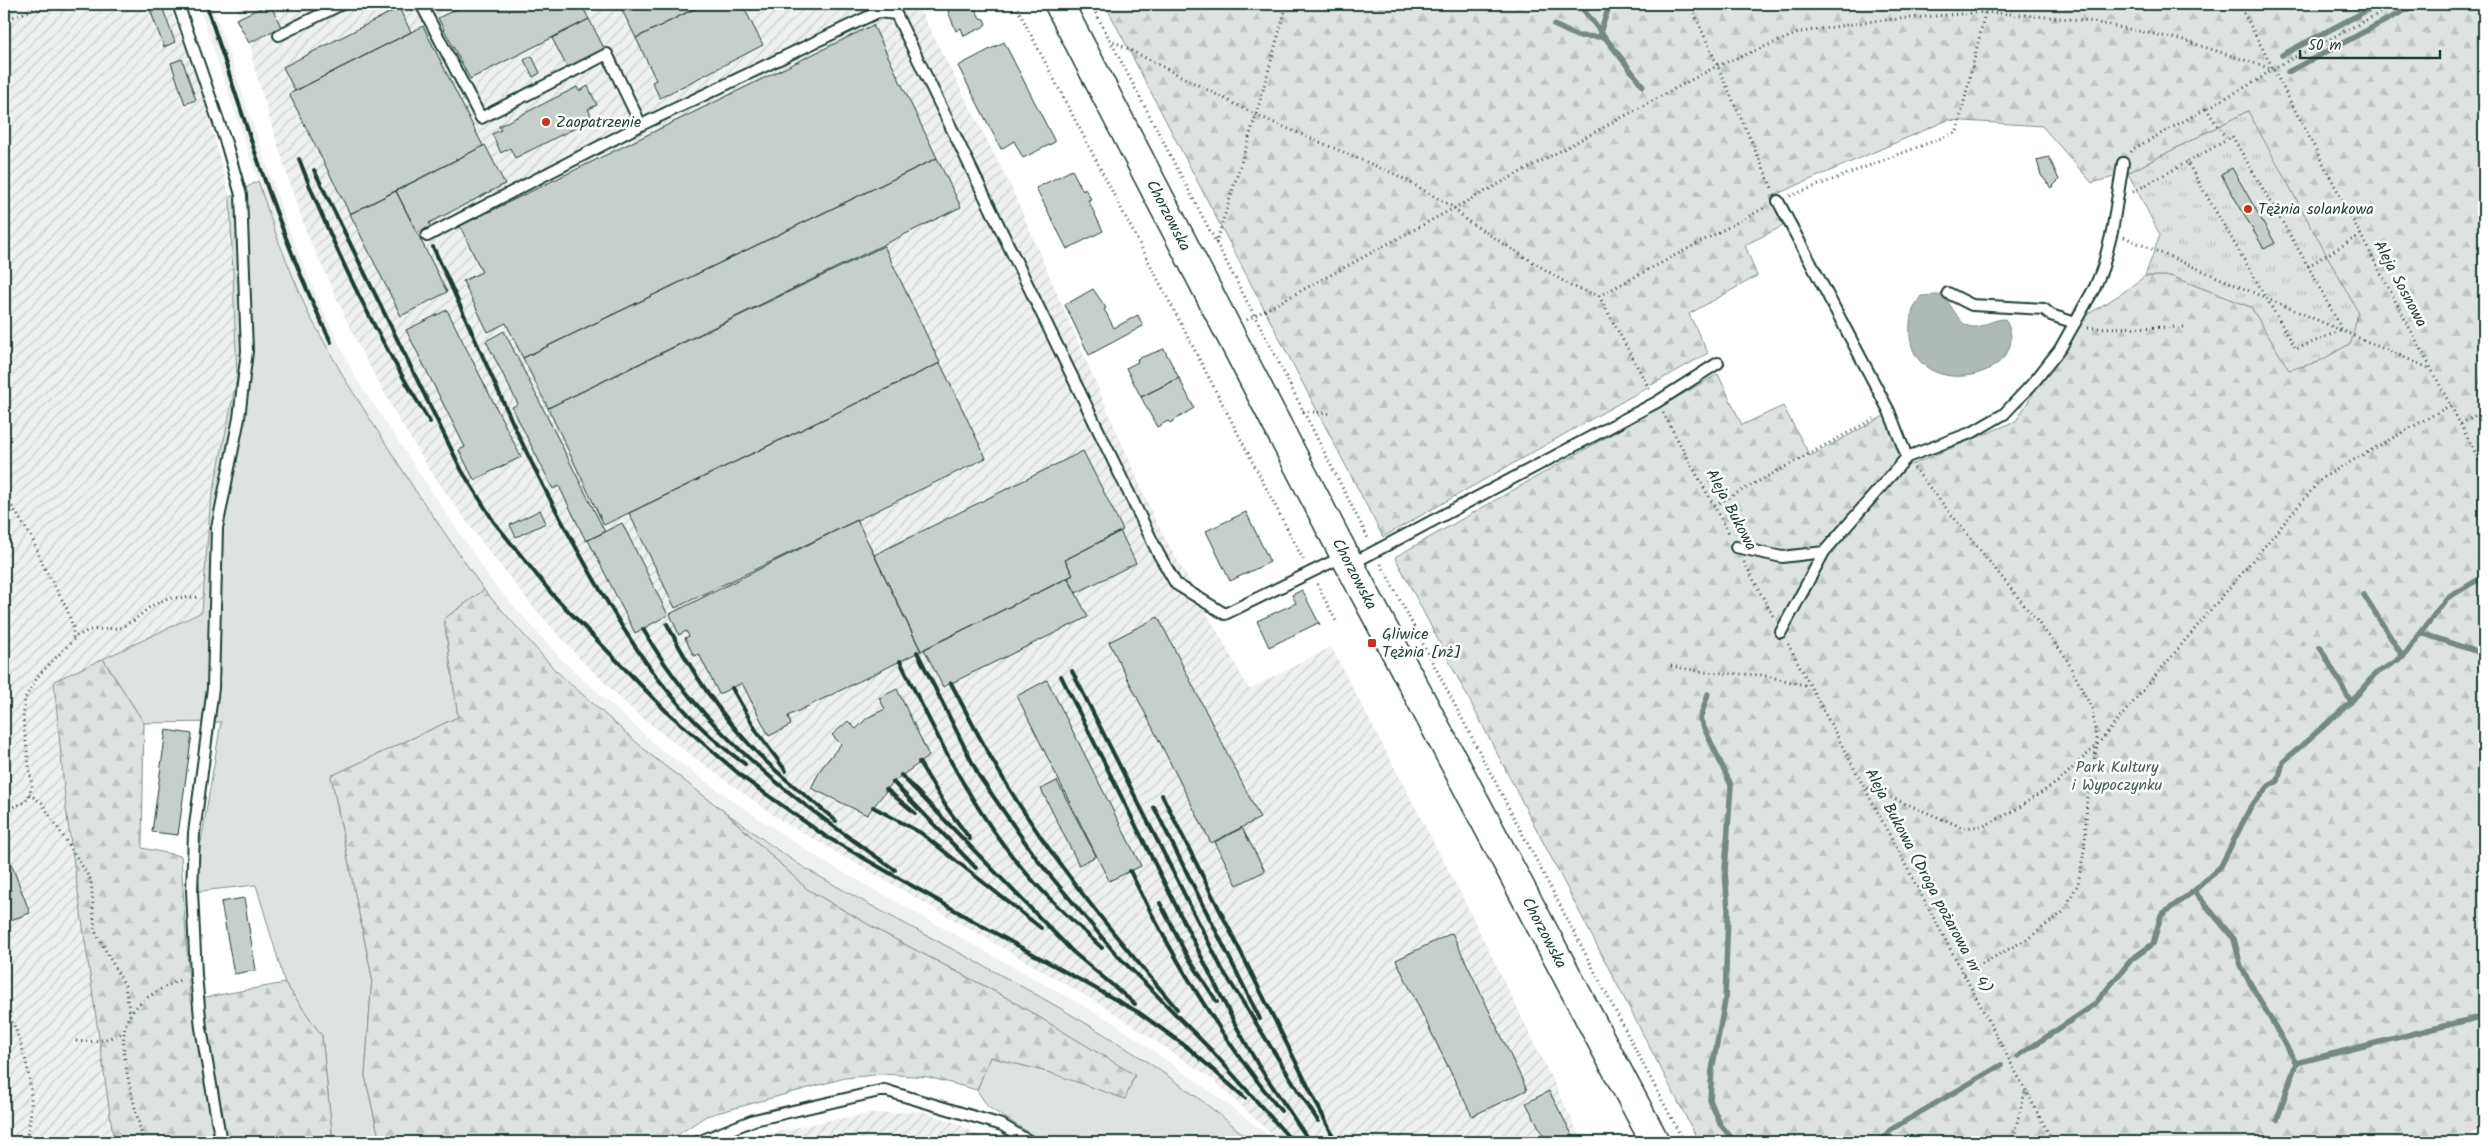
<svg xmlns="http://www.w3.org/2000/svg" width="2488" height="1146" font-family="Kalam,sans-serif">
	<defs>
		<pattern id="industrial-furrows" width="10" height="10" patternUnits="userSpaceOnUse" patternTransform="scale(1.25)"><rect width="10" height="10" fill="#eef1f0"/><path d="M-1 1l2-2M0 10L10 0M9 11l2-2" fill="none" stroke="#ccd0ce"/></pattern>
		<pattern id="forest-firs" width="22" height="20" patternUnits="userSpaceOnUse" patternTransform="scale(1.25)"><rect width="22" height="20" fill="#dee3e2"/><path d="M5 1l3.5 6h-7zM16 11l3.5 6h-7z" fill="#bec4c2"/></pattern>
		<pattern id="park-tufts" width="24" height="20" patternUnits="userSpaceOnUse" patternTransform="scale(1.25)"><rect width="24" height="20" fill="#dee3e2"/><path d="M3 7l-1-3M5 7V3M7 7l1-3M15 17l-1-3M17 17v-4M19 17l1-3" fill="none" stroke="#bec4c2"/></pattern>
	</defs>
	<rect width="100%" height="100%" fill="#fff"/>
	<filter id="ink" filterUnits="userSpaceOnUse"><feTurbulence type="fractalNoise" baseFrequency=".02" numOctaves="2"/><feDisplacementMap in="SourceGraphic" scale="10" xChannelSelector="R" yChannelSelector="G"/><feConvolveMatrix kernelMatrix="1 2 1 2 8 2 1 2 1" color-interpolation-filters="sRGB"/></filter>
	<g filter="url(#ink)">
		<!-- built -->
		<path fill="#eef1f0" d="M 198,4 L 212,4 L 291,235 L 321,306 L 355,377 L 493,583 L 564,662 L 659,748 L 733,801 L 823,861 L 1114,1023 L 1214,1094 L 1277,1142 L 1252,1142 L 1158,1070 L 1085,1024 L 814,873 L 725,812 L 652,756 L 556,671 L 484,590 L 415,490 L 346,381 L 308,313 L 278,240 Z"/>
		<!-- industrial -->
		<path fill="url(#industrial-furrows)" d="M 26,4 L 169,4 L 207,109 L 230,197 L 237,378 L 210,507 L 202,612 L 54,682 L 66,809 L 114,1142 L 4,1142 L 4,11 Z
			M 235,4 L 917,4 L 1012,189 L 1155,520 L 1249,689 L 1331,647 L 1464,900 L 1583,1142 L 1280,1142 L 1212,1079 L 1105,1007 L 779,819 L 672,741 L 635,712 L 580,659 L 529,602 L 474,532 L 430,470 L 399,420 L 359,347 L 306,231 L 291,188 L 253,64 L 251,44 Z
			M 922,1111 L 959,1124 L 990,1142 L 728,1142 L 826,1121 L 868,1114 Z"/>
		<!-- green -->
		<path fill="#dee3e2" stroke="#7e908b" d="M 258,181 L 278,240 L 308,313 L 346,381 L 415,490 L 484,590 L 444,619 L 458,717 L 331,776 L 372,977 L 365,1076 L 380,1142 L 333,1142 L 322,1036 L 285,983 L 256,885 L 200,891 L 197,866 L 221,722 L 144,723 L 103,659 L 202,612 L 210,507 L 237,378 L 230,197 Z
			M 725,812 C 755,833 784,856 815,874 C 962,959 1124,1028 1252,1142 L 1044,1142 L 988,1107 L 977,1090 L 990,1057 L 1051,1073 L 1134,1075 L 1009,999 L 883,933 L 807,889 Z"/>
		<!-- forest -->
		<path fill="url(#forest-firs)" stroke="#7e908b" d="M 1105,4 L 2484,4 L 2484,1126 L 2453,1142 L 1699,1142 L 1395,557 L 1718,374 L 1742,425 L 1783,406 L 1810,456 L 1886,415 L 1911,465 L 2016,421 L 2080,319 L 2121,294 L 2145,276 L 2171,276 L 2251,307 L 2289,369 L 2318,362 L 2351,343 L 2248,111 L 2128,173 L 2092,183 L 2042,126 L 1948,120 L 1770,197 L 1783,226 L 1745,245 L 1757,276 L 1689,314 L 1708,353 L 1383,537 Z
			M 484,590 L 556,671 L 652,756 L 725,812 L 807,889 L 883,933 L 1009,999 L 1135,1075 L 1125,1099 L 1051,1073 L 990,1057 L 977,1090 L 928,1077 L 883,1074 L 845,1078 L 706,1116 L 667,1142 L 380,1142 L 365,1076 L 372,977 L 331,776 L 458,717 L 444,619 Z
			M 103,659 L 144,723 L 142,848 L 181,856 L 190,1000 L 285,983 L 322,1036 L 333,1142 L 114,1142 L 66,809 L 54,681 Z"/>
		<!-- park -->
		<path fill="url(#park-tufts)" stroke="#7e908b" d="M 2248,111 L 2358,312 L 2351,343 L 2318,362 L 2289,370 L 2251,307 L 2171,276 L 2145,276 L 2160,235 L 2128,173 Z"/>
		<!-- water -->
		<path fill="#afbab7" stroke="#758883" d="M 1939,295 C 1955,302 1956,328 1975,327 C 1985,326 1994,319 2005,319 C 2039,376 1916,405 1910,336 C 1909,319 1911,310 1921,296 Z"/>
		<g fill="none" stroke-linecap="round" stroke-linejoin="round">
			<!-- stream -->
			<path stroke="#758883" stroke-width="5.5" d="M 1579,4 L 1643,86
				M 1955,8 L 1956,4
				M 1554,25 L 1577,36 L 1603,37
				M 1600,32 L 1610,4
				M 2282,55 L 2379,4
				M 2288,72 L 2417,4
				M 2364,595 L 2403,657
				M 2421,633 L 2484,654
				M 2320,647 L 2351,702
				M 1708,694 L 1700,719 L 1731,785 L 1725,871 L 1728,911 L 1725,1001 L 1712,1070 L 1710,1100 L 1720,1124 L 1735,1142
				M 2194,891 L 2234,939 L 2241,967 L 2296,1063 L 2484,1016
				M 2018,1056 L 2094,1005 L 2132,959 L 2153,944 L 2161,915 L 2194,891 L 2221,866 L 2251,806 L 2269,786 L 2278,781 L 2283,762 L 2351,702 L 2375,674 L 2403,657 L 2446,599 L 2484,576
				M 2277,1120 L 2296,1063
				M 1880,1142 L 1890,1130 L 2001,1065"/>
		</g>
		<!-- building -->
		<path fill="#c7cfcc" stroke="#1f3d34" d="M 148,4 L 161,4 L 175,42 L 164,47 Z
			M 270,4 L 281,27 L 249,43 L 236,19 Z
			M 467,4 L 581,4 L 589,19 L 470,79 L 438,18 Z
			M 619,4 L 704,4 L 636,38 Z
			M 704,4 L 742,4 L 763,45 L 660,98 L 652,82 L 656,80 L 636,38 Z
			M 959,4 L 973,4 L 980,18 L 984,19 L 986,24 L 983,27 L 964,36 L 961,28 L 956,31 L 948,11 L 960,6 Z
			M 399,8 L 411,32 L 295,91 L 283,67 Z
			M 589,19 L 605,50 L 568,69 L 552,38 Z
			M 873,25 L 937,158 L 523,358 L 506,323 L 488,332 L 463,281 L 482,272 L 460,226 Z
			M 423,26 L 483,146 L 350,214 L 289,94 Z
			M 1004,42 L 1055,142 L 1023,158 L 1014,141 L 1001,149 L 958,66 Z
			M 532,56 L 540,73 L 533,77 L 524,60 Z
			M 182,59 L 196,100 L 185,104 L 171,63 Z
			M 588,86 L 597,105 L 588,109 L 593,119 L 515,158 L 510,148 L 501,153 L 492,134 L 501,130 L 499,126 L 577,87 L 579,91 Z
			M 485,145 L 505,184 L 429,223 L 431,226 L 417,233 L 396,191 Z
			M 2049,157 L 2059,180 L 2051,188 L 2041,175 L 2037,160 Z
			M 937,158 L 961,207 L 548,408 L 523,358 Z
			M 2232,168 L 2275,243 L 2264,249 L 2221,174 Z
			M 1072,170 L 1083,191 L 1085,189 L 1091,199 L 1088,200 L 1103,231 L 1067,249 L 1036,188 Z
			M 396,191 L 447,292 L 401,316 L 350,214 Z
			M 884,246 L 940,363 L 604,525 L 548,408 Z
			M 1093,289 L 1106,308 L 1104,309 L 1114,328 L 1138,315 L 1143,326 L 1089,355 L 1065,305 Z
			M 447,310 L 521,457 L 474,480 L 459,450 L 465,447 L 406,330 Z
			M 504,331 L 605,532 L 586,541 L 559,486 L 553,489 L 512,407 L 518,404 L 486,341 Z
			M 1164,349 L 1179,378 L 1141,397 L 1126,368 L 1138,362 L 1137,359 Z
			M 940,363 L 986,458 L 675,608 L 629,513 Z
			M 1179,378 L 1194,408 L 1170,423 L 1168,421 L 1157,427 L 1141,397 Z
			M 1083,451 L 1123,530 L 1065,560 L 1073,575 L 921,651 L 874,555 Z
			M 540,510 L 546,523 L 516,537 L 510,525 Z
			M 1246,512 L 1270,562 L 1230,581 L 1206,531 Z
			M 857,520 L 921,651 L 788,716 L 791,725 L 769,736 L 742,683 L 719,694 L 699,654 L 694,656 L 685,638 L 689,636 L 686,631 L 679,635 L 670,614 Z
			M 622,523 L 668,615 L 635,633 L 588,540 Z
			M 1120,531 L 1136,563 L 1076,593 L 1068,578 L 1073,575 L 1065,560 Z
			M 1068,578 L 1088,617 L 943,687 L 924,649 Z
			M 1302,590 L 1320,625 L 1318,623 L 1269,647 L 1257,621 L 1296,603 L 1292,595 Z
			M 1158,617 L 1260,818 L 1211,843 L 1109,642 Z
			M 1047,680 L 1141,866 L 1109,881 L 1017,696 Z
			M 897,689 L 929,756 L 893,782 L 867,815 L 811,788 L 821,769 L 841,744 L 832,735 L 848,721 L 856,729 L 867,718 L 885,709 L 879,698 Z
			M 166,730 L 192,734 L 178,835 L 152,832 Z
			M 1057,781 L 1096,856 L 1079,865 L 1041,789 Z
			M 1242,828 L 1265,871 L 1237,885 L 1215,842 Z
			M 4,845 L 30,913 L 8,921 L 4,909 Z
			M 244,898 L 256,970 L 234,974 L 221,902 Z
			M 1452,933 L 1527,1090 L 1472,1116 L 1396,960 Z
			M 1549,1091 L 1576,1142 L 1547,1142 L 1526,1103 Z"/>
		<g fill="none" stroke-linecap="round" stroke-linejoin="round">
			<defs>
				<path id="service" d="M 178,4 L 227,146 L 241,195 L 247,351 L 239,418 L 217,528 L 213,688 L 194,833 L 192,891 L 196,975 L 201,1028 L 221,1142
					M 421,4 L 481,118 L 607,54 L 641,125 L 878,12 L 896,14 L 1158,553 L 1176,584 L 1225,614 L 1344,556
					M 279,35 L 342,4
					M 1778,201 L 1889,411 L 1907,457
					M 427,236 L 641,125
					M 1948,293 L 1972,305 L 2044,309 L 2051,315 L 2075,323
					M 1736,547 L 1782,557 L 1824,552
					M 1351,564 L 1657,402 L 1718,363
					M 1781,632 L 1824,552 L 1907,457 L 1973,432 L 2004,414 L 2034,382 L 2060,349 L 2095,287 L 2103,267 L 2112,232 L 2123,163
					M 698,1142 L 754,1120 L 884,1090 L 1002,1125 L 1030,1142"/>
				<g id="secondary">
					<path id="s1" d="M 1059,4 L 1345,556 L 1655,1142"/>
				</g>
			</defs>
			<!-- service casing -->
			<use href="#service" stroke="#1f3d34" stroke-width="14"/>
			<!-- secondary casing -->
			<use href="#secondary" stroke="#1f3d34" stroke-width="31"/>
			<!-- path -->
			<path stroke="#1f3d34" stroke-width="3" stroke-dasharray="1 4" stroke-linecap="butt" d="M 1015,4 L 1304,561
				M 1091,4 L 1262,330 L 1369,540
				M 1690,4 L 1773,190
				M 2239,4 L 2484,469
				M 194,8 L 205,4
				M 4,20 L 50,4
				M 1109,39 L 1256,115 L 1397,175 L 1453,207 L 1466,220 L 1571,286 L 1599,296 L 1650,390
				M 2206,108 L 2227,140 L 2232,136 L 2308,266 L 2342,330 L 2296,349 L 2187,162 L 2227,140
				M 2131,152 L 2133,149 L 2258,80 L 2272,69 L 2397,4
				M 2133,192 L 2187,162
				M 1790,196 L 1957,132 L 1985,13
				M 2124,237 L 2431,369
				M 1216,243 L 1256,115 L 1287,4
				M 2308,266 L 2360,235
				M 1599,296 L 1766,207
				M 1247,320 L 1717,66 L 1801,32 L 1873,21 L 1985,12 L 2083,20 L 2183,40 L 2272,69
				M 2088,328 L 2188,327
				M 1303,411 L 1333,414
				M 1663,413 L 1730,535
				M 2461,424 L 2484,411
				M 1914,468 L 2065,656 L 2092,709 L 2097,745 L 2087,796 L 2085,845 L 2078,884 L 2063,912 L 2029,938 L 1963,974
				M 4,494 L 32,538 L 44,567 L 67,609 L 73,627 L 73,638
				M 1715,505 L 1877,417
				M 1744,562 L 1773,616
				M 1381,564 L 1684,1142
				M 1317,584 L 1337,623
				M 1788,644 L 2053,1142
				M 1671,666 L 1704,672 L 1762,675 L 1809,686
				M 1863,786 L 1964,828 L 1984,826 L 2015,810 L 2059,781 L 2097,745 L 2322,478 L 2451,405
				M 29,794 L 42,803 L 91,880 L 95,931 L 125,986 L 130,1015
				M 4,810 L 26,802 L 32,787 L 23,721 L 25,698 L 38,676 L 77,636 L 89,630 L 119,628 L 133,621 L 151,606 L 168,598 L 201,597
				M 4,1003 C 25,1047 40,1095 25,1142
				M 76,1041 C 94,1043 107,1040 124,1032
				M 143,1142 C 137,1110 121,1065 124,1033 C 126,1005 160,988 183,979
				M 2012,1142 L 2025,1092"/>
			<!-- service -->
			<use href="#service" stroke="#fff" stroke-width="10"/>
			<!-- secondary -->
			<use href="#secondary" stroke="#fff" stroke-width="28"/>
			<!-- rail -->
			<path stroke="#1f3d34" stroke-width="4" d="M 206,4 C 244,117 278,234 331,342
				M 299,159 C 336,254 376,336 430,422
				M 314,170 L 462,471 L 494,522 L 552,594 L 666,711 L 745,779 L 825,836 L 965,916
				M 433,247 C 458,300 481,353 505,406 C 531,464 560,520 591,574 C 633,648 675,714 745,764
				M 667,624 C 689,667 715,708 748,743 C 774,772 807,796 836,821
				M 643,629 C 702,734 798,802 895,870
				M 917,652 L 979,776 L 1039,862 L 1115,953 L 1212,1051 L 1293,1142
				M 900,661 C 935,732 970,806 1021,867 C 1046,897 1074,922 1102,948
				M 1072,671 L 1222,969 L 1301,1095
				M 1061,676 L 1235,1024 L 1258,1065 L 1310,1142
				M 951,683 C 974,728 998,773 1026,815 C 1071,884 1124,946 1177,1009
				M 732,688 L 757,732 L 786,771
				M 919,762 L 947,808 L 970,839
				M 901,775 L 1073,952 L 1135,1004
				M 893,782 L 976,868
				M 886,789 L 915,813
				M 1162,795 L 1336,1142
				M 873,807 L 921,833 L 1041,928
				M 1154,807 L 1260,1019
				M 1130,871 C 1172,957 1220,1037 1281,1111
				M 1160,903 L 1186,954 L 1217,1002
				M 959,913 L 1138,1012 L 1191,1050
				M 1187,1047 L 1245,1098
				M 1298,1090 L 1318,1121"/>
		</g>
	</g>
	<!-- markers -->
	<g fill="#c8321e" stroke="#fff" stroke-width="2">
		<circle cx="546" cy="122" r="5"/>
		<circle cx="2248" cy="209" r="5"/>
		<rect x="1367" y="638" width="10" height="10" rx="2.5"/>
	</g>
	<g text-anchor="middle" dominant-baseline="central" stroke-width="5" stroke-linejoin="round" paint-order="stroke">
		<!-- poi labels -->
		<g font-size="16" fill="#1f3d34" stroke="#fff" text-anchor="start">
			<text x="556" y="122">Zaopatrzenie</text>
			<text x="2258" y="209">Tężnia solankowa</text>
			<text x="1382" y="634">Gliwice<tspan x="1382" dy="18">Tężnia [nż]</tspan></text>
		</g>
		<!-- street labels -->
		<g font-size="16" fill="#1f3d34" stroke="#fff">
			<text stroke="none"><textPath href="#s1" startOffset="238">Chorzowska</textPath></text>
			<text transform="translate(2400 284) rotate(62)">Aleja Sosnowa</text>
			<text transform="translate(1731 510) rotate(62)">Aleja Bukowa</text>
			<text stroke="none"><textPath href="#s1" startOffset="642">Chorzowska</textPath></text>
			<text transform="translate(1928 881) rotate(62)">Aleja Bukowa (Droga pożarowa nr 4)</text>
			<text stroke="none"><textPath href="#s1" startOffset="1048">Chorzowska</textPath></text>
		</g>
		<!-- park labels -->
		<g font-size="16" fill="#455e57" stroke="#fff">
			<text x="2117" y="767">Park Kultury<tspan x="2117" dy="18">i Wypoczynku</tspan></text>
		</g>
	</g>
	<!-- margin -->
	<rect width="2488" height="1146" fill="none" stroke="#fff" stroke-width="20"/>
	<rect x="10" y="10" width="2468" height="1126" fill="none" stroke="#1f3d34" stroke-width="2" filter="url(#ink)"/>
	<!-- scale -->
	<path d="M2300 50v8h140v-8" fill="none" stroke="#1f3d34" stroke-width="2.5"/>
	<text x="2308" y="50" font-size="15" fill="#1f3d34" stroke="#ffffff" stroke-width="4" paint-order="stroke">50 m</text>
</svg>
